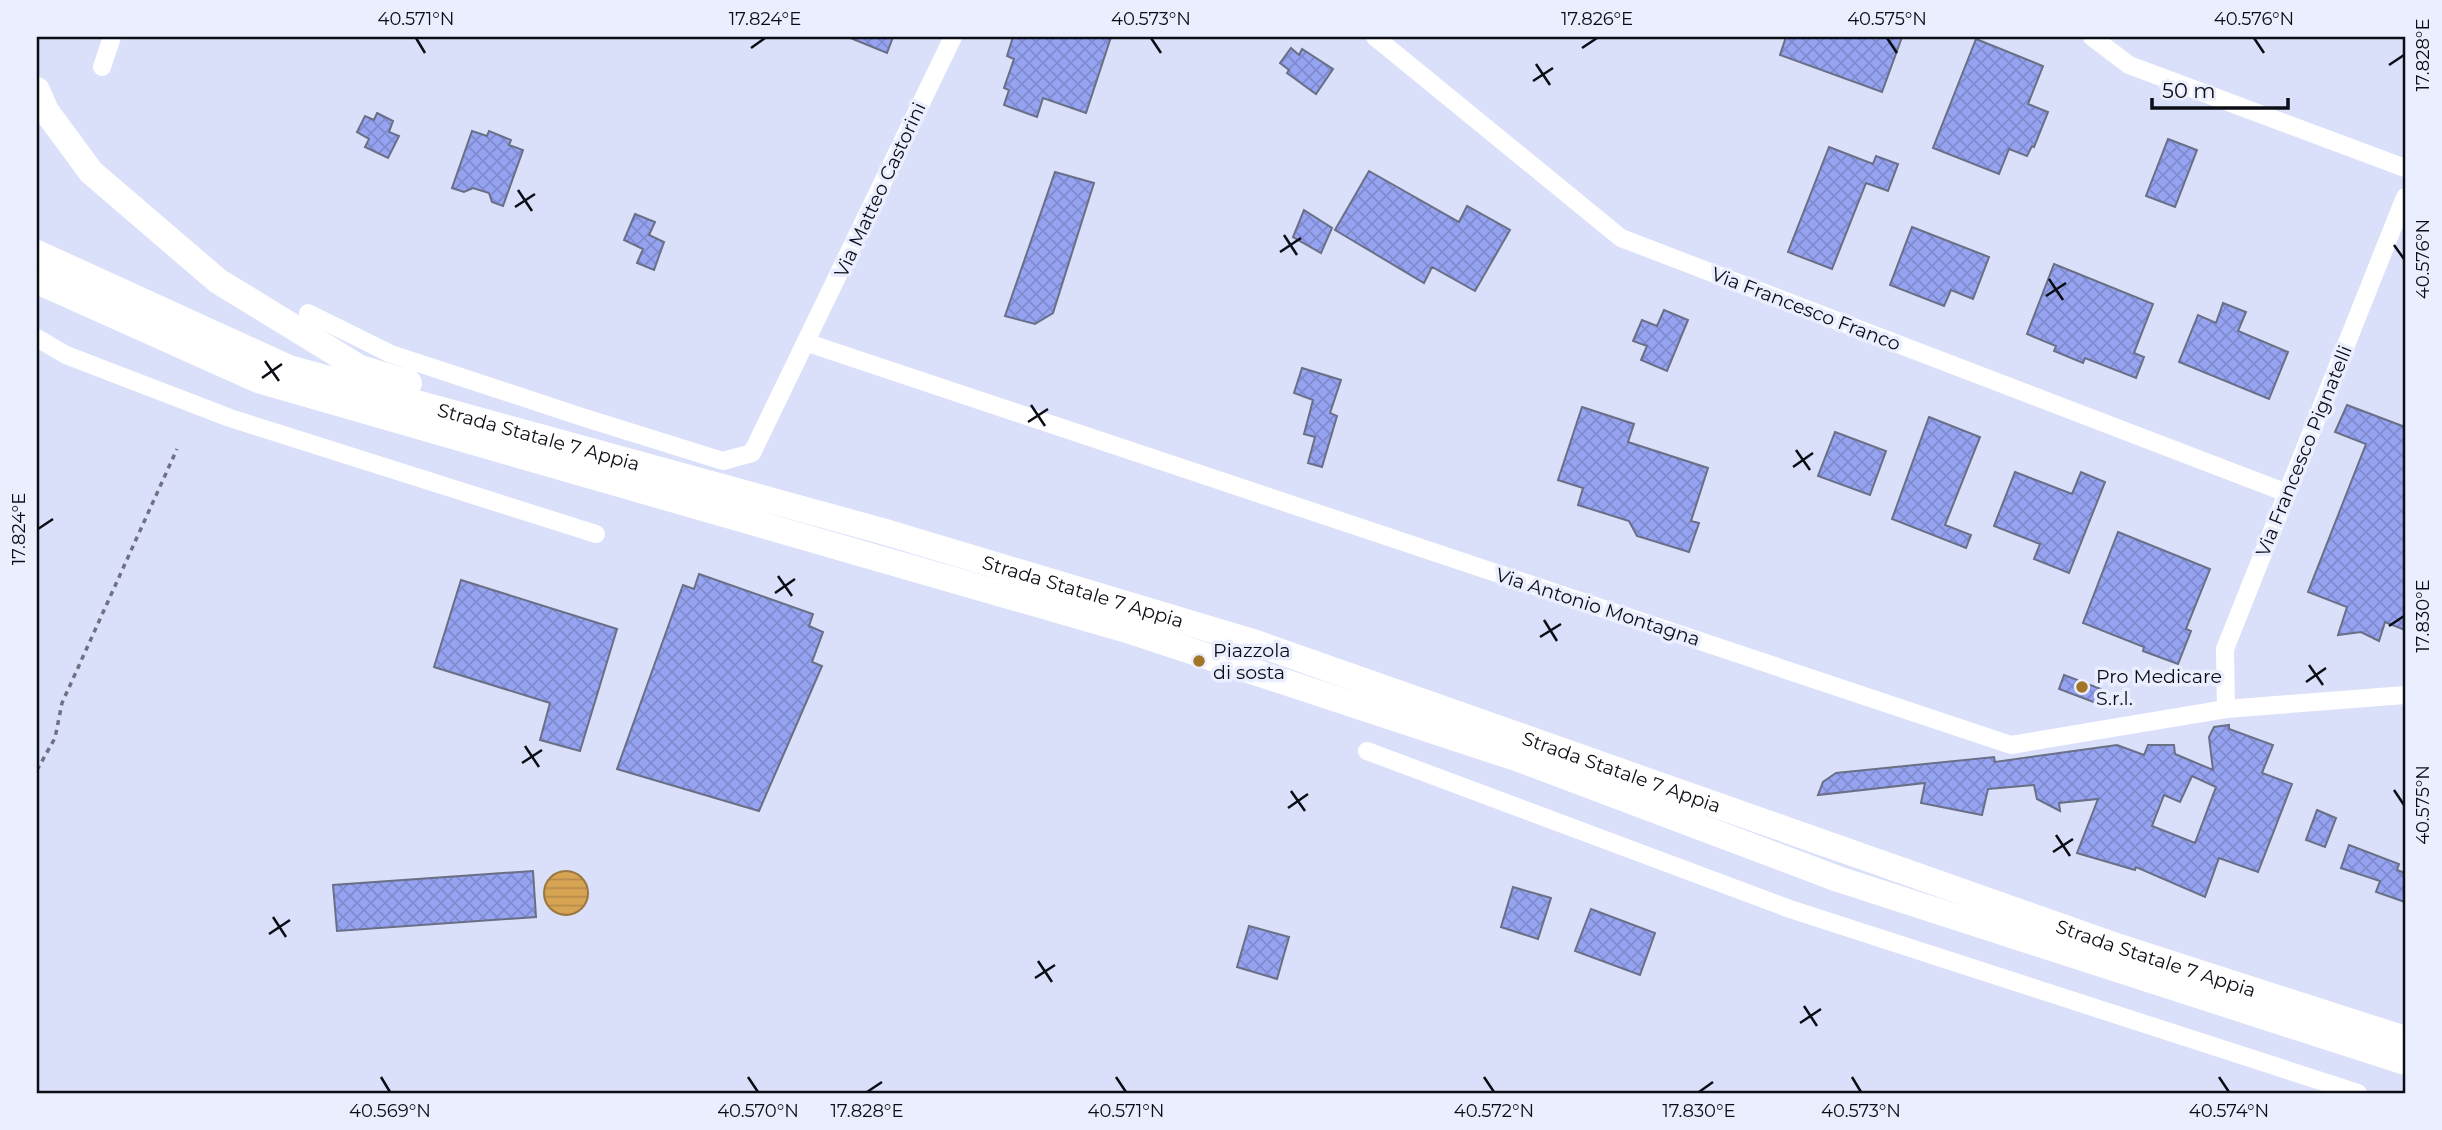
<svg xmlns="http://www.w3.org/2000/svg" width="2442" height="1130" font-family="Montserrat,sans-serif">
	<defs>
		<pattern id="water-rules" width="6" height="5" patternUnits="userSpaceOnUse" patternTransform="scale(1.75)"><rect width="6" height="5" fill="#d7a454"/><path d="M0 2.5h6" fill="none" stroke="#b78c48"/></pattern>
		<pattern id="building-cross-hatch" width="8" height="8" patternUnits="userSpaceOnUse" patternTransform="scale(1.75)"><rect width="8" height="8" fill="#95a3f1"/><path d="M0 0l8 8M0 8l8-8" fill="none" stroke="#7f8bce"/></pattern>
	</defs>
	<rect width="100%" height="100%" fill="#dae0fa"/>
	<!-- water -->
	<path fill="url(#water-rules)" stroke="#9a7741" stroke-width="2" d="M544 893a22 22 0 1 1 44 0a22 22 0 1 1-44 0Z"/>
	<!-- building -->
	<path fill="url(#building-cross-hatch)" stroke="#696f85" stroke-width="2" fill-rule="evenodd" d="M 848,37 L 893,37 L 887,53 Z
		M 1013,37 L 1111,37 L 1086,113 L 1043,98 L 1037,117 L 1004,105 L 1009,90 L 1004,88 L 1014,59 L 1007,56 Z
		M 1786,37 L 1902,37 L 1882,92 L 1780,55 Z
		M 1976,39 L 2043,66 L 2028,104 L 2048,112 L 2034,147 L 2032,146 L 2027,156 L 2009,149 L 1999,174 L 1933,148 Z
		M 1291,48 L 1299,55 L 1302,49 L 1333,69 L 1316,94 L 1287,73 L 1289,70 L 1280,63 Z
		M 377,113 L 393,121 L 389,132 L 399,136 L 388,158 L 365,147 L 369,139 L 357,132 L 365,116 L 374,120 Z
		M 472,131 L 487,136 L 489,131 L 511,140 L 509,145 L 523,150 L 503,206 L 492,202 L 489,193 L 473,188 L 464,192 L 452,188 Z
		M 2168,139 L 2197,150 L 2175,207 L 2146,196 Z
		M 1829,147 L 1873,164 L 1876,156 L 1898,164 L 1888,191 L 1866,183 L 1832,269 L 1788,252 Z
		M 1369,171 L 1459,222 L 1467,206 L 1510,230 L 1475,291 L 1432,267 L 1424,283 L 1335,230 Z
		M 1055,172 L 1094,183 L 1053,313 L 1035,324 L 1005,316 Z
		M 1304,210 L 1332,228 L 1321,253 L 1293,237 Z
		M 635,214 L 655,222 L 649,235 L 664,242 L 654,270 L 637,263 L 643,249 L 624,240 Z
		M 1912,227 L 1989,257 L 1973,299 L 1951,290 L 1944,306 L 1890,285 Z
		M 2054,264 L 2153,304 L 2134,353 L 2144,357 L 2136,378 L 2085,358 L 2083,363 L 2054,351 L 2056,346 L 2027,334 Z
		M 2223,303 L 2246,312 L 2238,331 L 2288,352 L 2269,399 L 2179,362 L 2198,315 L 2216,323 Z
		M 1664,310 L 1688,320 L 1667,371 L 1641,360 L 1647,346 L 1633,341 L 1642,320 L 1657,326 Z
		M 1302,368 L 1341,380 L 1330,413 L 1337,416 L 1322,467 L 1308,463 L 1315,437 L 1304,434 L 1313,400 L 1294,393 Z
		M 2347,405 L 2405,427 L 2405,630 L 2385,622 L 2379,641 L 2361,632 L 2338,635 L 2347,607 L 2308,592 L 2366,444 L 2335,432 Z
		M 1582,407 L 1634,424 L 1628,442 L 1708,468 L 1691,521 L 1699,523 L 1689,552 L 1637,536 L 1629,521 L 1578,505 L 1583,488 L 1558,480 Z
		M 1929,417 L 1980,437 L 1945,525 L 1971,535 L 1966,548 L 1892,519 Z
		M 1835,432 L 1886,451 L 1870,495 L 1818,476 Z
		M 2015,472 L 2072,494 L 2081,472 L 2105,482 L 2069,573 L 2034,559 L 2040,544 L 1994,526 Z
		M 2118,532 L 2210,569 L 2186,629 L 2191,631 L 2178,664 L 2143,651 L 2144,647 L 2083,623 Z
		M 699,574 L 813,614 L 809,626 L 823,632 L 812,662 L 822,666 L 759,811 L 617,769 L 683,585 L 694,589 Z
		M 461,580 L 617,629 L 580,751 L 540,740 L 550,703 L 434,667 Z
		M 2064,675 L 2101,689 L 2096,703 L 2059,689 Z
		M 2229,725 L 2229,729 L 2273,745 L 2262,773 L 2292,784 L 2258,872 L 2219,858 L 2205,897 L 2136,867 L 2135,870 L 2077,853 L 2098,799 L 2059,803 L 2060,811 L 2037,799 L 2034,785 L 1988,789 L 1982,815 L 1921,803 L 1925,783 L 1818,795 L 1823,782 L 1836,773 L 1994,757 L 1995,762 L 2117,745 L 2144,755 L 2148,745 L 2174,745 L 2175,754 L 2213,770 L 2209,737 L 2214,727 ZM 2192,776 L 2216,787 L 2195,843 L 2152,826 L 2164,795 L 2180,802 Z
		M 2317,810 L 2336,818 L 2325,847 L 2306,840 Z
		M 2349,845 L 2399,864 L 2397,870 L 2405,873 L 2405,902 L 2376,892 L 2380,881 L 2341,868 Z
		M 533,871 L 536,917 L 337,931 L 333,885 Z
		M 1513,887 L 1551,898 L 1538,939 L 1501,927 Z
		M 1591,909 L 1655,933 L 1640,975 L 1575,951 Z
		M 1249,926 L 1289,937 L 1277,979 L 1237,967 Z"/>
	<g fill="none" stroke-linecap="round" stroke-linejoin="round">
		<!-- path -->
		<path stroke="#6e7182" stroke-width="3.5" stroke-dasharray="5 5" stroke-linecap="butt" d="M 37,770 L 55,738 L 62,703 L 177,449"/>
		<!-- minor -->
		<path stroke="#fff" stroke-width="18" d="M 1375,37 L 1621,238 L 2287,493
			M 2092,37 L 2129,65 L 2405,168
			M 102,67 L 112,37
			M 308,313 L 391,354 L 582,417 L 723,461 L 752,453 L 953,37
			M 37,338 L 66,355 L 230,418 L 596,534
			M 808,343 L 2011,745 L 2226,709 L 2405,695
			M 2226,709 L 2225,649 L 2405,197
			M 1367,751 L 1790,909 L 2358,1093"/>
		<!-- highway -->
		<g stroke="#fff" stroke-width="26">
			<path d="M 37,90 L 46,111 L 91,172 L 218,281 L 360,368 L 409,383"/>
			<path id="s1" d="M 37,253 L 289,368 L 882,531 L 1256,643 L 2119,947 L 2405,1039"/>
			<path d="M 37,281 L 258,380 L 1127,630 L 1522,760 L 1838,879 L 2405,1062"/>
		</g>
	</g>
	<!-- ticks -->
	<path fill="none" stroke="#0c0e16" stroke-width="2.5" d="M 416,38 L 425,53M 1151,38 L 1161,53M 1887,38 L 1897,53M 2254,38 L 2264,53M 751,48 L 765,38M 1582,48 L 1597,38M 1536,64 L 1550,85M 2389,65 L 2404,55M 1533,81 L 1553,68M 518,190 L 532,211M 515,207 L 535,194M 1284,235 L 1297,255M 2394,245 L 2404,259M 1280,252 L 1301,238M 2049,279 L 2063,300M 2046,296 L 2066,283M 265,361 L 279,381M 262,378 L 282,364M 1031,405 L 1045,426M 1028,422 L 1048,409M 1796,450 L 1810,470M 1793,467 L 1813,453M 38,529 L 53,519M 778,576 L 792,596M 775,593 L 795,579M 1544,620 L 1557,641M 2389,626 L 2404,616M 1540,637 L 1561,624M 2309,665 L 2323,685M 2306,682 L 2326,668M 525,746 L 539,767M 522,763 L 542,750M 2394,790 L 2404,805M 1291,791 L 1305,811M 1288,808 L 1308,794M 2056,835 L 2070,856M 2053,852 L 2073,839M 273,917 L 286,937M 269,934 L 290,920M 1038,961 L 1052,982M 1035,978 L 1055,965M 1804,1006 L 1817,1026M 1800,1023 L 1821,1009M 381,1077 L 390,1092M 748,1077 L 758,1092M 1116,1077 L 1126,1092M 1484,1077 L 1494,1092M 1852,1077 L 1861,1092M 2219,1077 L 2229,1092M 867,1092 L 882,1082M 1699,1092 L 1713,1082"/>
	<!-- markers -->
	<g fill="#a37527" stroke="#eaeefe" stroke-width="2.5">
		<circle cx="1199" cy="661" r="7"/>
		<circle cx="2082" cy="687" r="7"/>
	</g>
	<g text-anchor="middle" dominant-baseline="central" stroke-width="7" stroke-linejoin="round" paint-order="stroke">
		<!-- street labels -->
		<g font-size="19" fill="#0c0e16" stroke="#eaeefe">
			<text transform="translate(880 190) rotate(-65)">Via Matteo Castorini</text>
			<text transform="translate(1806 309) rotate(21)">Via Francesco Franco</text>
			<text stroke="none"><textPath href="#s1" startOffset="536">Strada Statale 7 Appia</textPath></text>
			<text transform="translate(2304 451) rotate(-68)">Via Francesco Pignatelli</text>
			<text stroke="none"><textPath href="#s1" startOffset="1102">Strada Statale 7 Appia</textPath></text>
			<text transform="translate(1598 607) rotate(18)">Via Antonio Montagna</text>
			<text stroke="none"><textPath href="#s1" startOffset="1670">Strada Statale 7 Appia</textPath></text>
			<text stroke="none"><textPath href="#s1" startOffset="2236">Strada Statale 7 Appia</textPath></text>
		</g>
		<!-- poi labels -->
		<g font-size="19" fill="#0c0e16" stroke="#eaeefe" text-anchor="start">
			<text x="1213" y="650">Piazzola<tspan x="1213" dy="22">di sosta</tspan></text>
			<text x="2096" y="676">Pro Medicare<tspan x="2096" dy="22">S.r.l.</tspan></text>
		</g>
	</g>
	<!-- border -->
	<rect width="2442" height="1130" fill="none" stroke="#eaeefe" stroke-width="77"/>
	<!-- scale -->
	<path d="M2152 98v10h136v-10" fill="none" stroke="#0c0e16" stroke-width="3.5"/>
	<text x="2162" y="98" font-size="21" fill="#0c0e16" stroke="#eaeefe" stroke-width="5" paint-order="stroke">50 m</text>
	<rect x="38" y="38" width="2366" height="1054" fill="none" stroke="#0c0e16" stroke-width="2.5"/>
	<g font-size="18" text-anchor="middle" fill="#0c0e16">
		<text x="416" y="25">40.571°N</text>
		<text x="765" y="25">17.824°E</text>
		<text x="1151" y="25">40.573°N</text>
		<text x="1597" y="25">17.826°E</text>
		<text x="1887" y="25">40.575°N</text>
		<text x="2254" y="25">40.576°N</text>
		<text transform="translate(2423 55) rotate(-90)" y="6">17.828°E</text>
		<text transform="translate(2423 259) rotate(-90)" y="6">40.576°N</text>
		<text transform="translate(19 529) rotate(-90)" y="6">17.824°E</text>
		<text transform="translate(2423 616) rotate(-90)" y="6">17.830°E</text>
		<text transform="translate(2423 805) rotate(-90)" y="6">40.575°N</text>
		<text x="390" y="1117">40.569°N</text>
		<text x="758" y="1117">40.570°N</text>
		<text x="867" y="1117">17.828°E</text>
		<text x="1126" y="1117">40.571°N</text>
		<text x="1494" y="1117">40.572°N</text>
		<text x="1699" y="1117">17.830°E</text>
		<text x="1861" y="1117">40.573°N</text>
		<text x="2229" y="1117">40.574°N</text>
	</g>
</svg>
